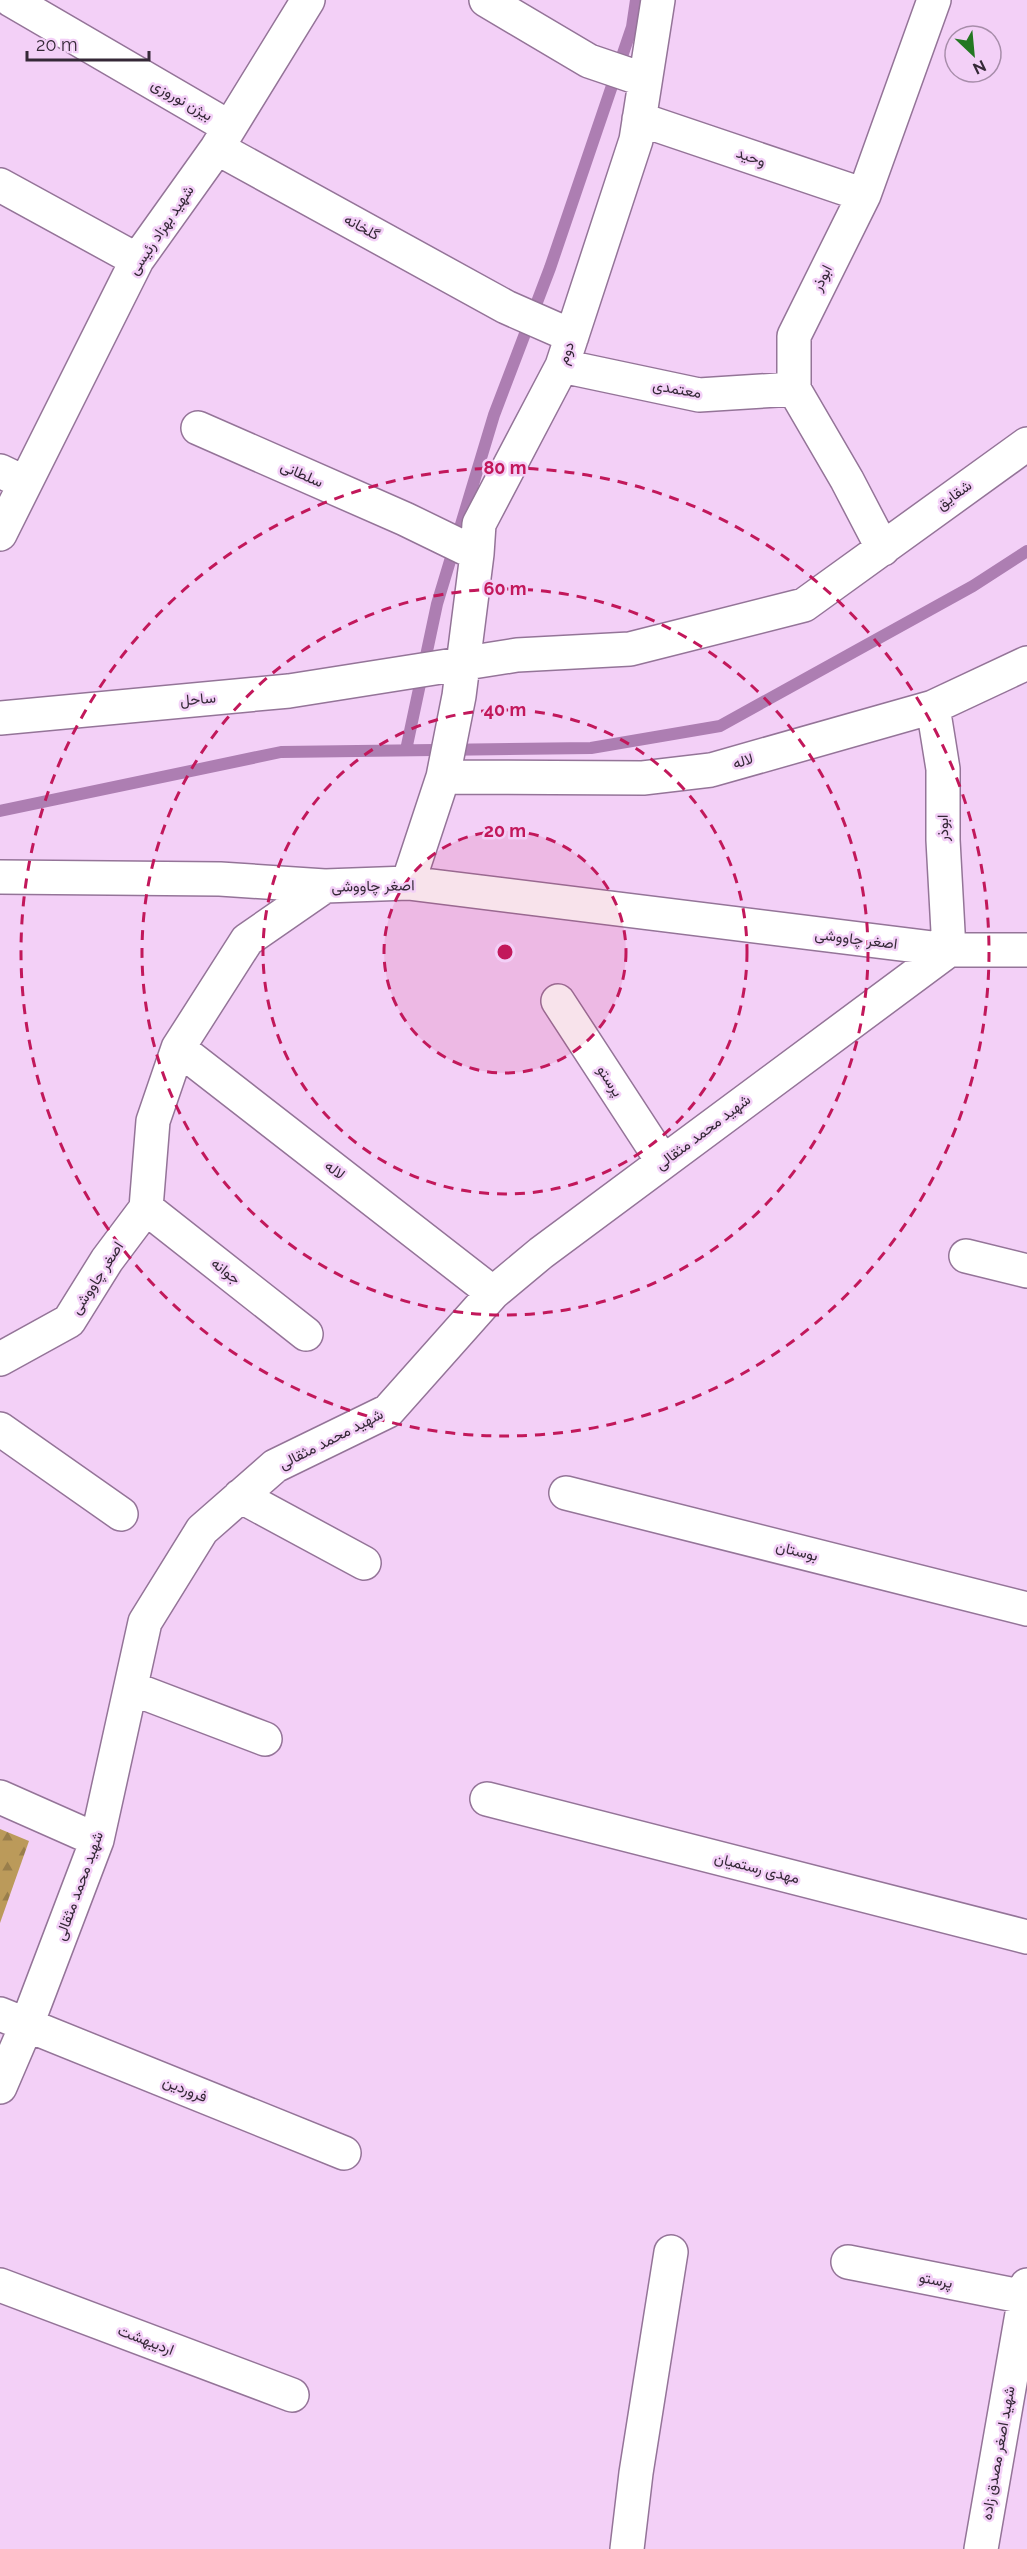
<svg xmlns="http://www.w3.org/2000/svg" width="1027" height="2549" font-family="Raleway,Vazirmatn,sans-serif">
	<defs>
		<pattern id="forest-firs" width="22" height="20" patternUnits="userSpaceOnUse" patternTransform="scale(1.5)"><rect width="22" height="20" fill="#bb9a5a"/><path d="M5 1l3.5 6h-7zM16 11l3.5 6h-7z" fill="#997e4b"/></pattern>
	</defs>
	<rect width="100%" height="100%" fill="#f3d0f7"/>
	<!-- forest -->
	<path fill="url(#forest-firs)" d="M 0,1829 L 29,1841 L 0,1923 Z"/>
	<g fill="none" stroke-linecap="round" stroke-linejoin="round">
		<!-- stream -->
		<path stroke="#ad7eb2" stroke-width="12" d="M 406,750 L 437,604 L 494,415 L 550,268 L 632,27 L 636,0
			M 0,811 L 281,752 L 591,748 L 720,726 L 973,586 L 1027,551"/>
		<defs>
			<path id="minor" d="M 11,0 L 229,127
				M 486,0 L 589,61 L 645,80
				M 639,119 L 864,195
				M 217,148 L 506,307 L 572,336
				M 0,185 L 137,260
				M 562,366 L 699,395 L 794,389
				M 198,428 L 405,519 L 477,554
				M 0,471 L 25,483
				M 0,534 L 137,260 L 217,148 L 308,0
				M 883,549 L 847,480 L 794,389 L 794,336 L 864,195 L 934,0
				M 933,707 L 943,769 L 943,840 L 949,950
				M 0,718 L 289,691 L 517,655 L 630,649 L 804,605 L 1027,444
				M 443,777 L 643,778 L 711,770 L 933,707 L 1027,663
				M 0,877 L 220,879 L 325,886
				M 408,883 L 443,777 L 459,696 L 477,554 L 479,524 L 562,366 L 636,140 L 658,0
				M 558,1001 L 663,1162
				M 178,1048 L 493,1293
				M 146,1208 L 306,1334
				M 966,1256 L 1027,1271
				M 0,1359 L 69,1321 L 107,1260 L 146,1208 L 153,1121 L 178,1048 L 247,940 L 325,886 L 408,883 L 949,950 L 1027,950
				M 0,1429 L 121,1514
				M 566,1493 L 1027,1609
				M 240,1496 L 364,1563
				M 131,1688 L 265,1739
				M 0,1797 L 97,1840
				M 487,1799 L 1027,1937
				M 0,2014 L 344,2153
				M 0,2087 L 27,2024 L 97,1840 L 145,1622 L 202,1530 L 275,1466 L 388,1411 L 493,1293 L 541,1253 L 949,950
				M 848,2262 L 1025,2297
				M 0,2285 L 292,2395
				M 627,2549 L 636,2473 L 671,2252
				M 981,2549 L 1027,2285"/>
		</defs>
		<!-- minor casing -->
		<use href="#minor" stroke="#947498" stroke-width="36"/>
		<!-- minor -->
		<use href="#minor" stroke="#fff" stroke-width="33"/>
	</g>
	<!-- distance rings -->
	<circle cx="505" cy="952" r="121" fill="#c2185b" fill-opacity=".12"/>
	<g fill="none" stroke="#c2185b" stroke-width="3" stroke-dasharray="10 8">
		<circle cx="505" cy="952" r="121"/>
		<circle cx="505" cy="952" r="242"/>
		<circle cx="505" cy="952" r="363"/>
		<circle cx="505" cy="952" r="484"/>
	</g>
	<g text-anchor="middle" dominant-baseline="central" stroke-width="5" stroke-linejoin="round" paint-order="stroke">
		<!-- street labels -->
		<g font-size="15" fill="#352837" stroke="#f3d0f7">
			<text transform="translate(182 100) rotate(30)">بیژن نوروزی</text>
			<text transform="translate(751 157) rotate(19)">وحید</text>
			<text transform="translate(362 227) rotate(29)">گلخانه</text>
			<text transform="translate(161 230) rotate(-56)">شهید بهزاد رئیسی</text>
			<text transform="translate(822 278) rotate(-64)">ابوذر</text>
			<text transform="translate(566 353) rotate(-71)">دوم</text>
			<text transform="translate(677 389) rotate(10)">معتمدی</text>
			<text transform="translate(302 474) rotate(24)">سلطانی</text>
			<text transform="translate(954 495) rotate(-36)">شقایق</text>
			<text transform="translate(198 699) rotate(-5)">ساحل</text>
			<text transform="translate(743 761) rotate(-16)">لاله</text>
			<text transform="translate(943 828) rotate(-91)">ابوذر</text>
			<text transform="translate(373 886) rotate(-1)">اصغر چاووشی</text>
			<text transform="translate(856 939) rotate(7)">اصغر چاووشی</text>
			<text transform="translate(610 1081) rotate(57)">پرستو</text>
			<text transform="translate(703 1132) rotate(-37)">شهید محمد مثقالی</text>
			<text transform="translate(335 1170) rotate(38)">لاله</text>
			<text transform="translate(226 1271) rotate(38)">جوانه</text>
			<text transform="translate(97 1278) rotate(-57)">اصغر چاووشی</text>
			<text transform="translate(331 1439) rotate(-27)">شهید محمد مثقالی</text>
			<text transform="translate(797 1551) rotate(14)">بوستان</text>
			<text transform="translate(757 1868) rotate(14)">مهدی رستمیان</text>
			<text transform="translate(79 1886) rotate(-70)">شهید محمد مثقالی</text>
			<text transform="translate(185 2089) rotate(22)">فروردین</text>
			<text transform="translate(936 2280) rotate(11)">پرستو</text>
			<text transform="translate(146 2340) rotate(21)">اردیبهشت</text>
			<text transform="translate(998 2453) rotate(-80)">شهید اصغر مصدق زاده</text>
		</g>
	</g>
	<circle cx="505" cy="952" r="9" fill="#c2185b" stroke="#f3d0f7" stroke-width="3"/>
	<g font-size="18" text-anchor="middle" font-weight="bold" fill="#c2185b" stroke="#f3d0f7" stroke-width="5" stroke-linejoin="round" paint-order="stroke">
		<text x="505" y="474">80 m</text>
		<text x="505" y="595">60 m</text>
		<text x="505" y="716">40 m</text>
		<text x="505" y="837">20 m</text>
	</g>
	<!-- north arrow -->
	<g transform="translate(973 54) rotate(154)"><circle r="28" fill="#f3d0f7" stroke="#a78daa" stroke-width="1.5"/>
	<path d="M0-4.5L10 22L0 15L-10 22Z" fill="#237722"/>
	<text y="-9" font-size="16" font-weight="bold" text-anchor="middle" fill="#352837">N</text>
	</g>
	<!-- scale -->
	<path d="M27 51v9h122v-9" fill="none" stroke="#352837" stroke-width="3"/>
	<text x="36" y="51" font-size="18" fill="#352837" stroke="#f3d0f7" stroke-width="4.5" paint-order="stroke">20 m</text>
</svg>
